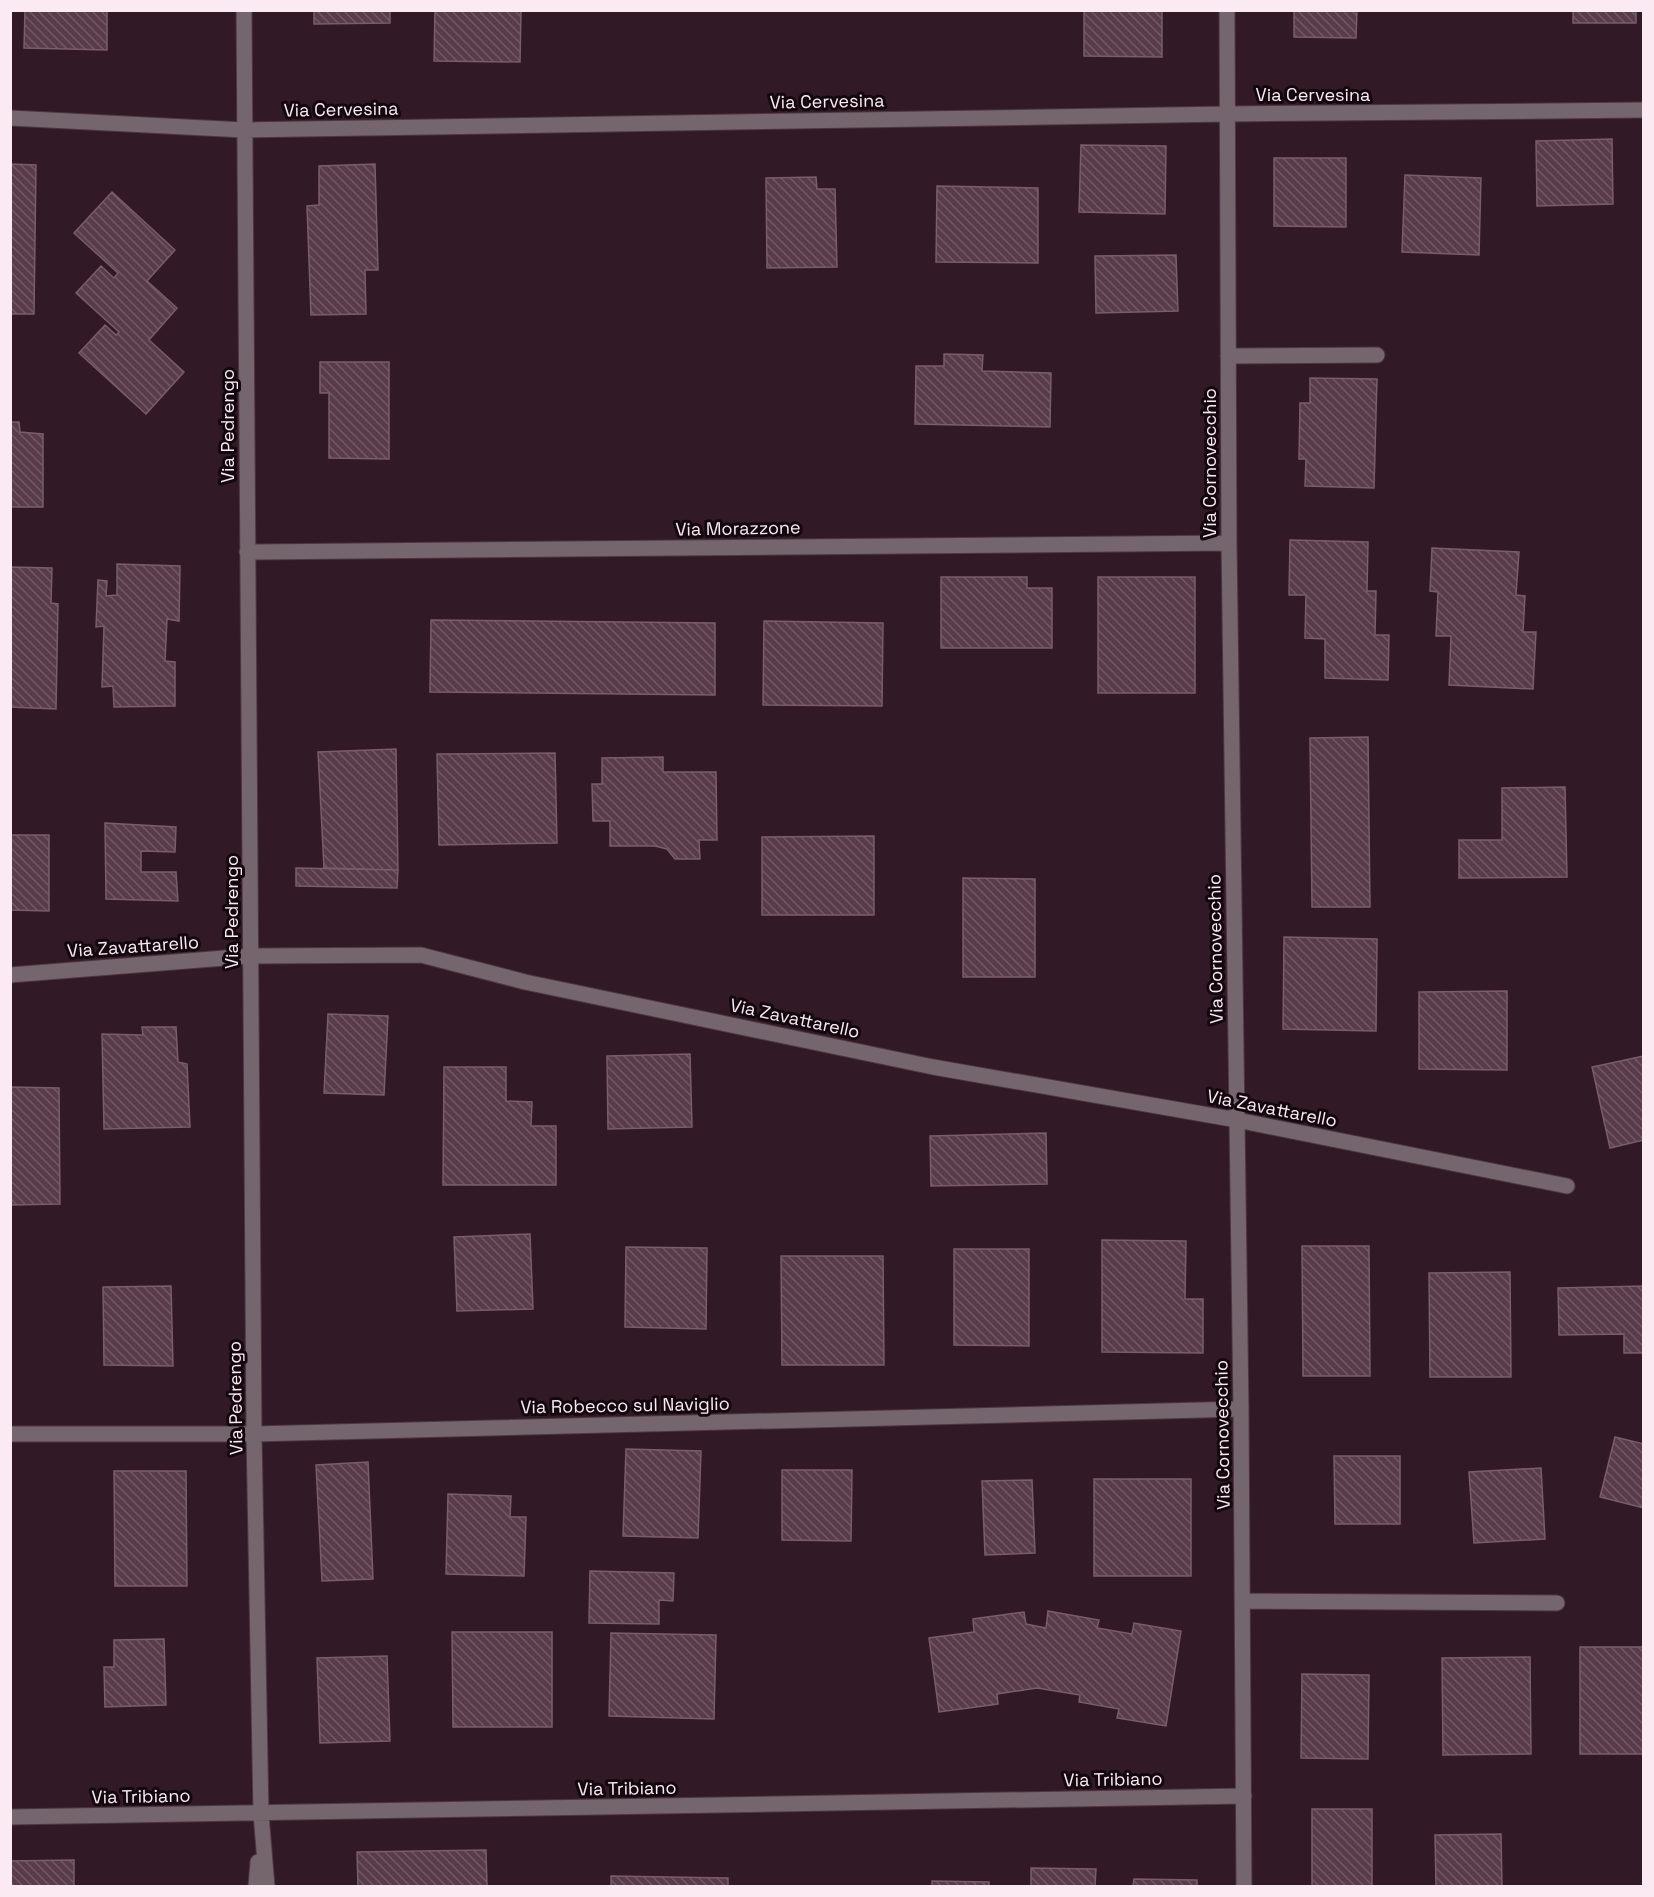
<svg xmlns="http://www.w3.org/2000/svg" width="1654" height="1897" font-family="'Space Grotesk',sans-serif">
	<defs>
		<pattern id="building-back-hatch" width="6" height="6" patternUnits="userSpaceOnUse" patternTransform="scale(1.5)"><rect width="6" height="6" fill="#583c49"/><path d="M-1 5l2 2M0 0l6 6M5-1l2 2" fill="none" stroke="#715864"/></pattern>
	</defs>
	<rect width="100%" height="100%" fill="#321926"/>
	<!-- building -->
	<path fill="url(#building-back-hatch)" stroke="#7b5c6b" stroke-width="1.5" d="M 25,10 L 107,10 L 107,50 L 24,48 Z
		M 314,10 L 390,10 L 390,23 L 314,24 Z
		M 435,10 L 521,10 L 520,62 L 434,61 Z
		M 1084,10 L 1162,10 L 1162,57 L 1084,56 Z
		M 1294,10 L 1357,10 L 1356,38 L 1294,37 Z
		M 1573,10 L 1636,10 L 1636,23 L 1573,23 Z
		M 1612,139 L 1613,204 L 1537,206 L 1536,141 Z
		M 1081,145 L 1166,146 L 1165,214 L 1079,212 Z
		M 1274,158 L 1346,158 L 1346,227 L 1274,226 Z
		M 10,164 L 36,165 L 34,314 L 10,314 Z
		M 375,164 L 378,270 L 365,270 L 366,314 L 311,315 L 307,206 L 319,205 L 319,166 Z
		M 1405,175 L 1481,178 L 1479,255 L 1402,252 Z
		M 816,177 L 817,189 L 835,189 L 837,267 L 767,268 L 766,178 Z
		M 937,186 L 1038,188 L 1038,263 L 936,262 Z
		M 112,192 L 175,250 L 147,281 L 177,308 L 149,340 L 184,372 L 146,414 L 79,353 L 105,325 L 116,335 L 119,332 L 76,293 L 101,266 L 114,278 L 118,273 L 74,233 Z
		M 1176,255 L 1178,311 L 1096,313 L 1095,256 Z
		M 944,354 L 983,355 L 982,371 L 1051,373 L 1050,427 L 915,424 L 916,366 L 944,366 Z
		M 320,362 L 389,362 L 389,459 L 329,458 L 329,393 L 320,393 Z
		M 1310,378 L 1377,379 L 1374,488 L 1305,486 L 1306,459 L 1299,459 L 1300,403 L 1310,403 Z
		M 10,422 L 19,422 L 20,432 L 43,434 L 43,507 L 10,507 Z
		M 1290,540 L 1368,542 L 1367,591 L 1376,591 L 1375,635 L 1389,635 L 1388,680 L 1325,678 L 1325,639 L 1305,638 L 1306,595 L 1289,595 Z
		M 1432,548 L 1519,552 L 1516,595 L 1525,596 L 1523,632 L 1536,632 L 1533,689 L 1449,685 L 1451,636 L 1436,636 L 1438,592 L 1430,591 Z
		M 117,564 L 180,566 L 179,621 L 167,619 L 165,661 L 175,662 L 175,706 L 114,707 L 113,686 L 102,687 L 104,626 L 96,627 L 98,580 L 107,581 L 106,596 L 117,595 Z
		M 10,567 L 52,568 L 51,603 L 58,604 L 56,709 L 10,707 Z
		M 941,577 L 1027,577 L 1027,588 L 1052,588 L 1052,648 L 941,648 Z
		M 1098,577 L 1195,577 L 1195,693 L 1098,693 Z
		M 431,620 L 715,623 L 715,695 L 430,692 Z
		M 764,621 L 883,623 L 882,706 L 763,705 Z
		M 1368,737 L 1370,907 L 1312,907 L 1310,738 Z
		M 396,749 L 398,870 L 324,868 L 318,752 Z
		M 555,753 L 557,843 L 439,845 L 437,754 Z
		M 663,757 L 663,772 L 716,772 L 717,840 L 699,840 L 700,859 L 675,859 L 667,849 L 655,846 L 610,846 L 610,821 L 593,821 L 592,784 L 602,784 L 602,758 Z
		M 1565,787 L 1567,877 L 1459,878 L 1459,840 L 1502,840 L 1502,788 Z
		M 105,823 L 176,827 L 175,852 L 141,851 L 141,872 L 176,872 L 178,901 L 106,899 Z
		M 10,835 L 49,835 L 49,911 L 10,910 Z
		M 874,836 L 874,915 L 762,915 L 762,837 Z
		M 296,868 L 398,870 L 397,888 L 296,886 Z
		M 963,878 L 1035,879 L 1035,977 L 963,977 Z
		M 1284,937 L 1377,939 L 1376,1031 L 1283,1029 Z
		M 1507,991 L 1507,1070 L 1419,1069 L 1419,992 Z
		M 328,1014 L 388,1016 L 384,1095 L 324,1093 Z
		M 142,1027 L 176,1027 L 178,1062 L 187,1064 L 190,1127 L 104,1129 L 102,1034 L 143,1035 Z
		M 690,1054 L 692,1127 L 608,1129 L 607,1056 Z
		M 1644,1056 L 1644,1140 L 1610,1148 L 1592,1067 Z
		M 444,1067 L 506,1067 L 506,1101 L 532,1102 L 531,1126 L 556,1126 L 556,1185 L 443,1185 Z
		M 10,1087 L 59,1088 L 60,1204 L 10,1205 Z
		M 1046,1133 L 1047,1184 L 931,1186 L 930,1136 Z
		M 530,1234 L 533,1309 L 457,1311 L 454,1237 Z
		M 1102,1240 L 1186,1241 L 1185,1299 L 1203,1299 L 1203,1353 L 1102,1352 Z
		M 1302,1246 L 1369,1246 L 1370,1376 L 1303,1376 Z
		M 626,1247 L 707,1248 L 706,1329 L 625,1327 Z
		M 954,1249 L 1029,1249 L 1029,1346 L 954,1345 Z
		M 781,1256 L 883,1256 L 884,1365 L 782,1365 Z
		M 1510,1272 L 1511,1377 L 1430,1377 L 1429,1273 Z
		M 171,1286 L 173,1366 L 104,1365 L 103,1287 Z
		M 1644,1286 L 1644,1353 L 1624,1353 L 1624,1334 L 1559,1335 L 1558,1288 Z
		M 1615,1437 L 1644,1444 L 1644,1508 L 1600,1497 Z
		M 626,1449 L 701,1451 L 698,1538 L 623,1536 Z
		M 1334,1456 L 1400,1456 L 1400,1524 L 1335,1524 Z
		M 368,1462 L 373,1579 L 322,1581 L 316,1465 Z
		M 1541,1468 L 1545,1539 L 1474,1543 L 1469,1472 Z
		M 782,1470 L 852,1470 L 851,1541 L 782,1540 Z
		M 114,1471 L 186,1471 L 187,1586 L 115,1586 Z
		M 1094,1479 L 1191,1479 L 1191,1576 L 1094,1576 Z
		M 1032,1480 L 1035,1553 L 985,1555 L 982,1481 Z
		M 448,1494 L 511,1496 L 510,1517 L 526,1517 L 524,1576 L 446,1574 Z
		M 590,1571 L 674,1573 L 673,1601 L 659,1600 L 659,1624 L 589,1623 Z
		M 1048,1611 L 1099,1620 L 1097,1628 L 1132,1634 L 1134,1623 L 1181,1631 L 1166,1726 L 1117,1718 L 1119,1709 L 1079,1702 L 1080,1695 L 1037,1688 L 997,1694 L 998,1704 L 939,1712 L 929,1638 L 974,1632 L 973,1619 L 1024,1612 L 1026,1624 L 1046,1628 Z
		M 452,1632 L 552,1632 L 552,1727 L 453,1727 Z
		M 611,1633 L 716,1635 L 714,1719 L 609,1716 Z
		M 164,1639 L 166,1705 L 105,1707 L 104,1667 L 114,1667 L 114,1640 Z
		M 1580,1647 L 1644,1647 L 1644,1754 L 1580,1754 Z
		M 387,1656 L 390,1741 L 320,1743 L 317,1658 Z
		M 1530,1657 L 1531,1754 L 1443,1755 L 1442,1658 Z
		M 1302,1674 L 1369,1675 L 1368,1759 L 1301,1758 Z
		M 1312,1809 L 1372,1809 L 1372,1886 L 1312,1886 Z
		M 1501,1834 L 1502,1886 L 1436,1886 L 1435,1835 Z
		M 486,1850 L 487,1886 L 358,1886 L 357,1852 Z
		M 74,1860 L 74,1886 L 10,1886 L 10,1861 Z
		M 1031,1868 L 1096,1869 L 1095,1886 L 1031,1886 Z
		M 611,1876 L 728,1878 L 728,1886 L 611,1886 Z
		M 1134,1879 L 1197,1880 L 1197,1886 L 1133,1886 Z
		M 932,1881 L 989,1882 L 989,1886 L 932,1886 Z"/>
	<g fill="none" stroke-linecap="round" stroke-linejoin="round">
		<defs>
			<path id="minor" d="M 244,10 L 254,1434 L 261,1814 L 267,1886
				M 1227,10 L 1229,543 L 1241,1409 L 1244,1886
				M 10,118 L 244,130 L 1228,114 L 1644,110
				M 1228,356 L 1377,355
				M 247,552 L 1229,543
				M 10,975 L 250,956 L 421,955 L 525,982 L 933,1067 L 1237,1120 L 1567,1186
				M 10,1434 L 254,1434 L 1241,1409
				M 1243,1601 L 1557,1603
				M 10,1817 L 1244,1796
				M 256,1886 L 258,1862"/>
		</defs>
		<!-- minor casing -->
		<use href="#minor" stroke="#4e3643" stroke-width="17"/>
		<!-- minor -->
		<use href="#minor" stroke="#74666c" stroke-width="15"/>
	</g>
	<g text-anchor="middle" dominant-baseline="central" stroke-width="6" stroke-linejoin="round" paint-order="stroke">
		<!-- street labels -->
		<g font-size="18" fill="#fceaf2" stroke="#13080d">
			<text x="1313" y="94">Via Cervesina</text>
			<text transform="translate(827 101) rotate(-1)">Via Cervesina</text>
			<text transform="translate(341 109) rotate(-1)">Via Cervesina</text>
			<text transform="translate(227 426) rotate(-90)">Via Pedrengo</text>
			<text transform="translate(1209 463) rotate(-90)">Via Cornovecchio</text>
			<text transform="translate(738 528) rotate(-1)">Via Morazzone</text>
			<text transform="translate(231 912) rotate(-90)">Via Pedrengo</text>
			<text transform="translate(133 946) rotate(-4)">Via Zavattarello</text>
			<text transform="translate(1215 949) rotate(-91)">Via Cornovecchio</text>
			<text transform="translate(795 1018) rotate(12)">Via Zavattarello</text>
			<text transform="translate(1272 1108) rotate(11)">Via Zavattarello</text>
			<text transform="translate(235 1398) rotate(-91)">Via Pedrengo</text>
			<text transform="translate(625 1405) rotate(-1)">Via Robecco sul Naviglio</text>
			<text transform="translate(1222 1435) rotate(-91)">Via Cornovecchio</text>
			<text transform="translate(1113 1779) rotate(-1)">Via Tribiano</text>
			<text transform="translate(627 1788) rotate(-1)">Via Tribiano</text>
			<text transform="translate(141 1796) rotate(-1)">Via Tribiano</text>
		</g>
	</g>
	<!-- border -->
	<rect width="1654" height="1897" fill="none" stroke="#fceaf2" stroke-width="24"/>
</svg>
